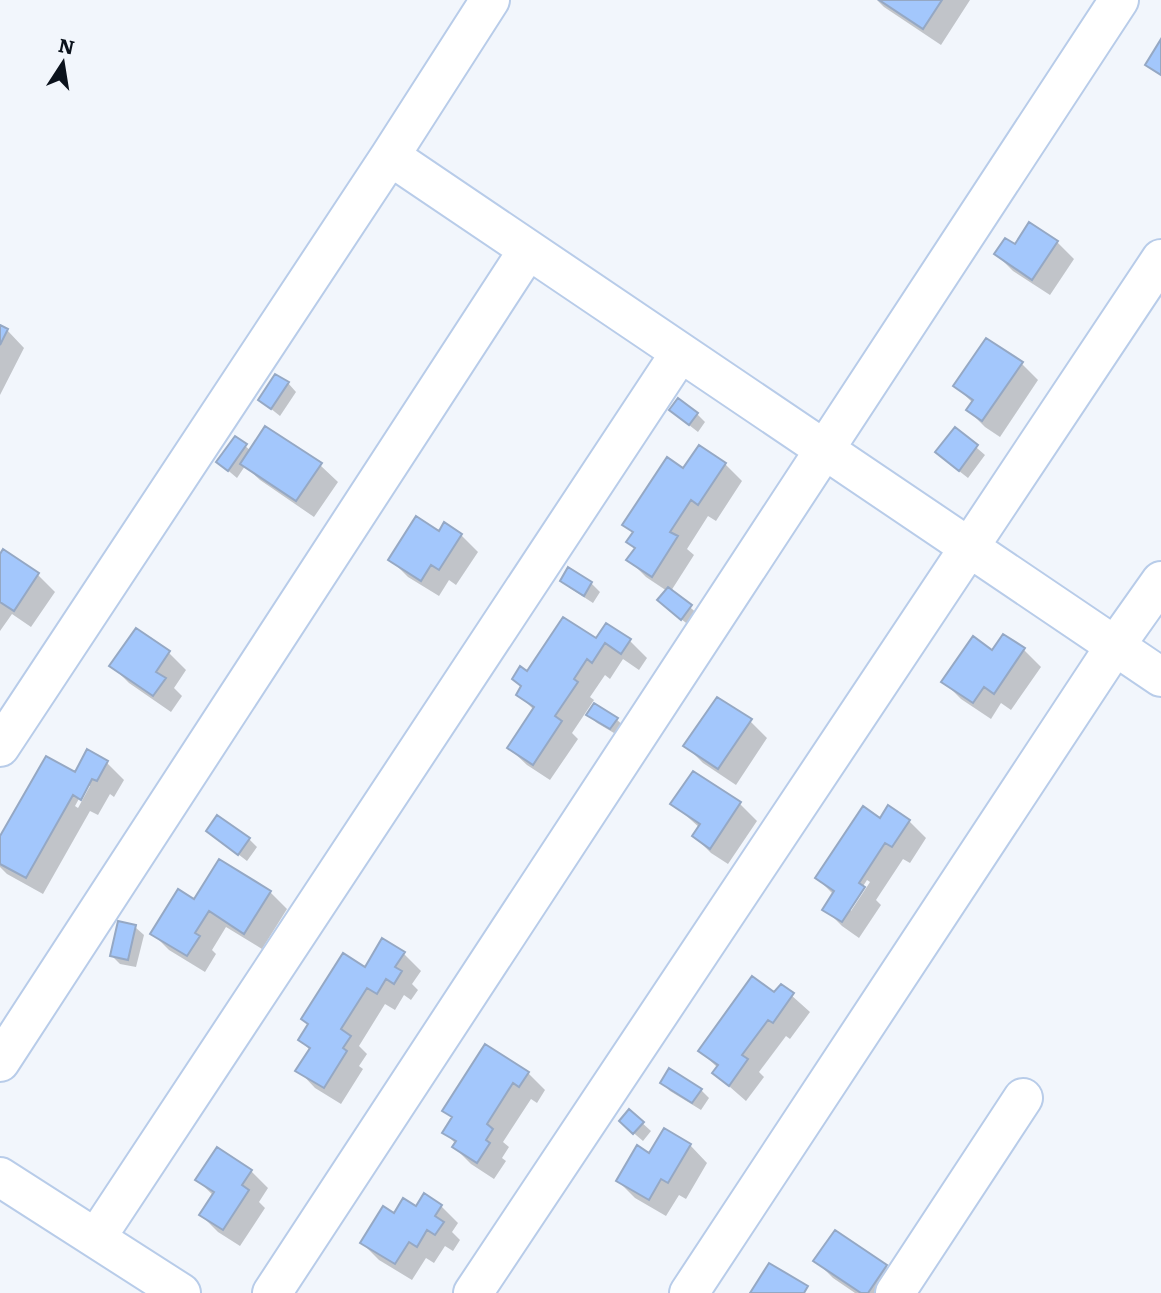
<svg xmlns="http://www.w3.org/2000/svg" width="1161" height="1293" font-family="Literata,serif">
	<rect width="100%" height="100%" fill="#f2f6fc"/>
	<!-- shadow -->
	<path fill="#0003" fill-rule="evenodd" d="M 877,0 L 970,0 L 941,45 L 884,7 Z
		M 1057,242 L 1074,259 L 1050,295 L 1013,271 L 996,254 L 1015,247 Z
		M 0,327 L 7,330 L 24,348 L 0,395 Z
		M 1021,363 L 1038,380 L 1000,437 L 985,427 L 968,410 L 973,403 L 955,386 Z
		M 288,383 L 296,392 L 280,416 L 260,400 Z
		M 697,414 L 705,422 L 698,432 L 680,418 Z
		M 955,429 L 985,455 L 968,478 L 945,460 Z
		M 236,438 L 251,451 L 320,465 L 338,482 L 314,517 L 260,480 L 245,466 L 237,478 L 218,462 Z
		M 725,464 L 742,481 L 716,521 L 708,516 L 687,549 L 694,555 L 671,591 L 699,615 L 690,626 L 667,608 L 667,591 L 646,577 L 629,560 L 636,549 L 629,542 L 634,534 L 624,525 L 684,470 Z
		M 439,534 L 461,535 L 478,552 L 456,585 L 449,580 L 439,596 L 408,577 L 391,560 Z
		M 0,557 L 38,575 L 55,592 L 31,627 L 12,614 L 0,631 Z
		M 569,569 L 591,583 L 600,592 L 593,603 L 570,588 L 562,580 Z
		M 137,630 L 169,653 L 186,670 L 174,688 L 182,696 L 171,712 L 129,683 L 112,666 Z
		M 596,640 L 630,641 L 647,658 L 639,670 L 623,659 L 610,679 L 605,675 L 590,697 L 594,700 L 572,733 L 578,739 L 550,780 L 527,765 L 509,748 L 534,710 L 518,694 L 528,673 Z
		M 1024,650 L 1041,667 L 1011,710 L 1001,703 L 991,719 L 961,699 L 944,682 L 993,652 Z
		M 588,715 L 616,719 L 625,727 L 619,736 L 597,723 Z
		M 750,721 L 767,738 L 736,785 L 703,763 L 686,746 Z
		M 88,752 L 107,763 L 124,780 L 114,797 L 110,794 L 98,815 L 90,811 L 43,894 L 7,874 L 0,867 L 0,840 L 75,774 ZM 86,786 L 90,786 L 78,808 L 75,806 Z
		M 693,773 L 740,804 L 757,821 L 728,864 L 711,853 L 694,836 L 700,828 L 673,804 Z
		M 880,820 L 909,821 L 926,838 L 910,863 L 903,859 L 876,900 L 881,905 L 859,938 L 842,926 L 825,909 L 834,895 L 817,878 ZM 867,880 L 870,882 L 851,911 L 849,908 Z
		M 208,831 L 249,839 L 257,847 L 247,861 Z
		M 220,861 L 270,892 L 287,909 L 262,949 L 226,927 L 212,950 L 216,954 L 205,972 L 169,950 L 152,933 L 195,902 Z
		M 135,927 L 144,935 L 136,967 L 120,964 L 112,956 Z
		M 404,954 L 421,971 L 412,984 L 418,990 L 411,1000 L 404,995 L 395,1010 L 385,1004 L 359,1046 L 367,1054 L 359,1066 L 363,1069 L 341,1104 L 315,1088 L 298,1070 L 310,1050 L 300,1040 L 365,969 Z
		M 781,986 L 810,1012 L 790,1039 L 786,1036 L 759,1072 L 764,1077 L 746,1101 L 714,1073 L 718,1068 L 700,1051 L 775,994 Z
		M 528,1073 L 545,1090 L 537,1103 L 531,1099 L 503,1142 L 509,1147 L 502,1158 L 506,1161 L 494,1179 L 471,1164 L 454,1147 L 456,1144 L 444,1132 L 453,1119 L 444,1111 Z
		M 662,1083 L 701,1090 L 709,1098 L 701,1110 L 670,1091 Z
		M 629,1111 L 651,1131 L 643,1141 L 629,1129 Z
		M 690,1145 L 707,1163 L 686,1199 L 679,1195 L 666,1216 L 635,1198 L 618,1181 L 650,1155 Z
		M 251,1171 L 268,1188 L 259,1202 L 265,1208 L 240,1246 L 218,1232 L 201,1215 L 214,1196 L 197,1180 Z
		M 441,1206 L 458,1223 L 452,1232 L 460,1240 L 453,1251 L 445,1246 L 434,1263 L 426,1258 L 412,1280 L 379,1260 L 362,1243 L 395,1215 L 416,1209 Z
		M 816,1261 L 886,1266 L 903,1283 L 896,1293 L 855,1293 L 833,1278 Z"/>
	<!-- building -->
	<path fill="#a3c7fc" stroke="#95a8c4" stroke-width="2" d="M 879,0 L 942,0 L 923,29 Z
		M 1161,39 L 1161,75 L 1145,65 Z
		M 1029,222 L 1058,241 L 1032,280 L 994,254 L 1005,238 L 1015,244 Z
		M 0,325 L 8,329 L 0,345 Z
		M 986,338 L 1023,362 L 982,421 L 966,410 L 973,400 L 953,386 Z
		M 275,374 L 289,382 L 271,409 L 258,400 Z
		M 678,398 L 698,413 L 689,425 L 669,410 Z
		M 265,426 L 322,463 L 296,501 L 240,464 Z
		M 955,427 L 978,445 L 959,471 L 935,452 Z
		M 235,436 L 247,444 L 228,471 L 216,462 Z
		M 699,445 L 726,463 L 698,505 L 691,500 L 670,532 L 678,536 L 652,577 L 626,560 L 635,548 L 626,542 L 633,532 L 622,525 L 667,457 L 683,468 Z
		M 416,516 L 439,531 L 444,522 L 462,534 L 439,570 L 431,565 L 421,581 L 388,560 Z
		M 3,549 L 39,573 L 14,611 L 0,602 L 0,554 Z
		M 568,567 L 592,582 L 584,596 L 560,581 Z
		M 668,587 L 692,605 L 681,620 L 657,600 Z
		M 563,617 L 596,638 L 606,623 L 631,639 L 621,654 L 605,643 L 592,663 L 587,659 L 574,679 L 578,682 L 555,716 L 562,721 L 533,765 L 507,748 L 534,707 L 516,695 L 521,686 L 512,679 L 520,666 L 527,671 Z
		M 136,628 L 170,651 L 156,672 L 166,678 L 153,696 L 109,666 Z
		M 1003,634 L 1025,648 L 994,694 L 984,687 L 973,703 L 941,682 L 973,636 L 992,650 Z
		M 717,697 L 752,719 L 718,769 L 683,746 Z
		M 594,703 L 618,718 L 610,729 L 586,715 Z
		M 87,749 L 108,761 L 97,781 L 92,779 L 81,800 L 73,795 L 26,878 L 0,864 L 0,836 L 46,756 L 75,772 Z
		M 693,771 L 741,802 L 710,849 L 692,836 L 700,824 L 670,804 Z
		M 888,805 L 910,820 L 892,847 L 885,843 L 859,883 L 865,887 L 842,922 L 822,910 L 834,891 L 815,878 L 863,806 L 880,818 Z
		M 217,815 L 250,838 L 238,855 L 206,831 Z
		M 219,859 L 271,891 L 244,934 L 209,911 L 195,933 L 200,936 L 187,956 L 150,934 L 178,889 L 194,899 Z
		M 118,921 L 136,925 L 128,960 L 110,956 Z
		M 382,938 L 405,952 L 395,967 L 402,971 L 394,984 L 386,979 L 377,994 L 367,988 L 341,1029 L 351,1036 L 343,1048 L 347,1051 L 324,1088 L 295,1071 L 310,1048 L 298,1040 L 308,1024 L 301,1019 L 343,953 L 365,967 Z
		M 752,976 L 774,992 L 781,984 L 794,993 L 773,1023 L 768,1020 L 742,1055 L 748,1059 L 729,1086 L 712,1073 L 718,1065 L 698,1051 Z
		M 485,1044 L 529,1072 L 519,1087 L 513,1083 L 487,1124 L 493,1129 L 486,1140 L 490,1143 L 477,1163 L 452,1147 L 456,1141 L 442,1133 L 452,1117 L 442,1111 Z
		M 669,1068 L 702,1089 L 692,1103 L 660,1083 Z
		M 629,1109 L 644,1122 L 633,1134 L 619,1121 Z
		M 664,1128 L 691,1144 L 668,1183 L 661,1179 L 649,1200 L 616,1181 L 637,1145 L 649,1153 Z
		M 217,1147 L 252,1170 L 242,1185 L 249,1190 L 223,1230 L 199,1215 L 214,1192 L 195,1180 Z
		M 424,1193 L 442,1205 L 435,1216 L 444,1222 L 435,1235 L 427,1230 L 417,1247 L 409,1242 L 395,1264 L 360,1243 L 383,1206 L 394,1213 L 403,1198 L 416,1206 Z
		M 835,1230 L 887,1265 L 868,1293 L 861,1293 L 813,1261 Z
		M 769,1263 L 808,1286 L 804,1293 L 750,1293 Z"/>
	<g fill="none" stroke-linecap="round" stroke-linejoin="round">
		<defs>
			<path id="minor" d="M 390,156 L 1161,677
				M 0,747 L 390,156 L 490,0
				M 0,1062 L 528,250
				M 0,1177 L 181,1293
				M 96,1238 L 680,353
				M 272,1293 L 1119,0
				M 473,1293 L 1161,259
				M 689,1293 L 1115,646 L 1161,581
				M 895,1293 L 1023,1098"/>
		</defs>
		<!-- minor casing -->
		<use href="#minor" stroke="#b8cce9" stroke-width="42"/>
		<!-- minor -->
		<use href="#minor" stroke="#fff" stroke-width="38"/>
	</g>
	<!-- north arrow -->
	<g transform="translate(63 63) rotate(12)" stroke="#f2f6fc" stroke-width="5" paint-order="stroke">
	<path d="M0-5L12 26L0 18L-12 26Z" fill="#0b121c"/>
	<text y="-10" font-size="19" font-weight="bold" text-anchor="middle" fill="#0b121c">N</text>
	</g>
</svg>
